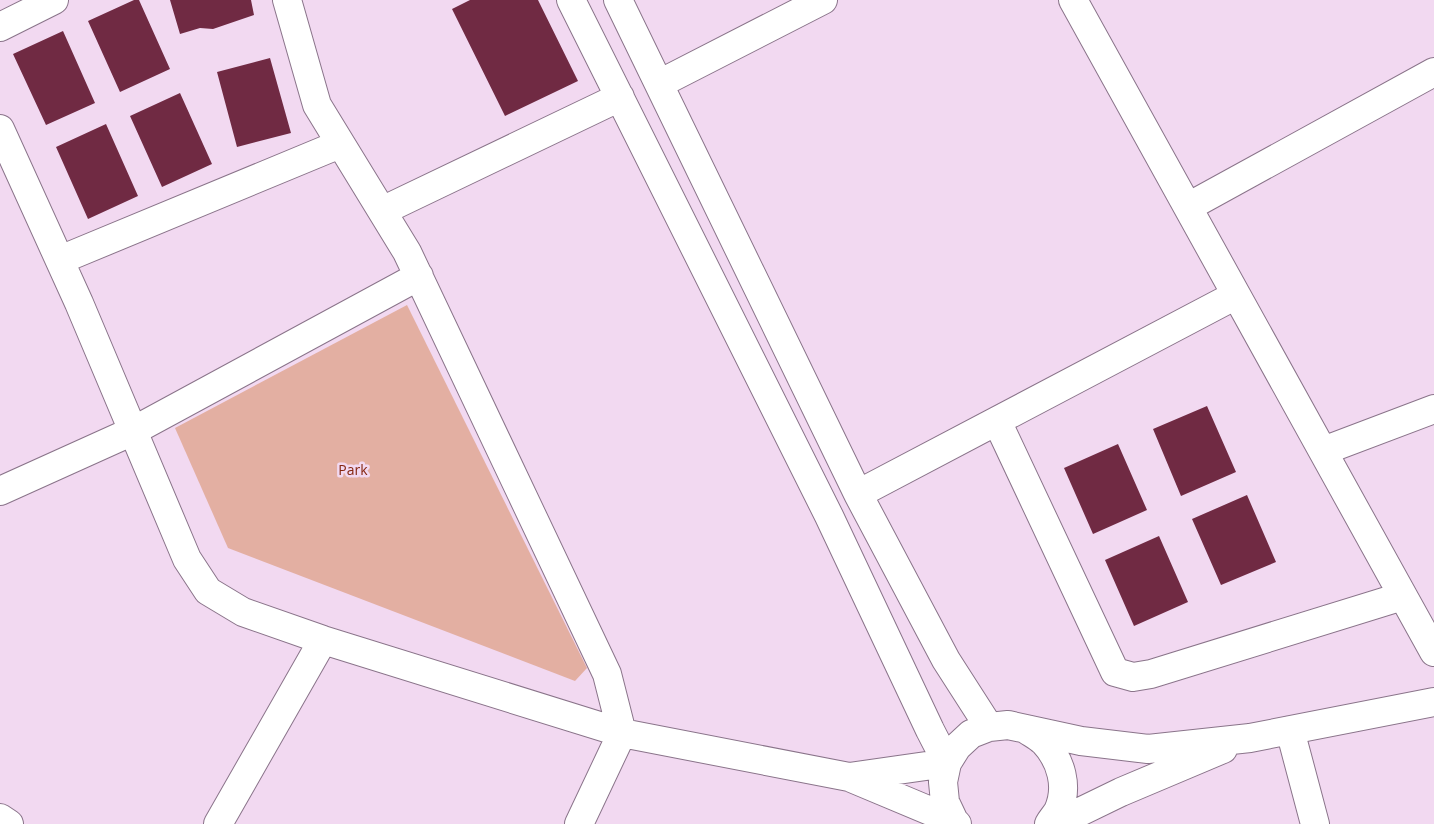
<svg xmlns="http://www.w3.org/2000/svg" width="1434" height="824" font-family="'Open Sans',sans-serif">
	<rect width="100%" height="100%" fill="#f2d9f1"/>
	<!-- green -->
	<path fill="#e3afa2" d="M 407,305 L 587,668 L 575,681 L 228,548 L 175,428 Z"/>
	<!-- building -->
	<path fill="#702a43" d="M 134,0 L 139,0 L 170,69 L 120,92 L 88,21 Z
		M 170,0 L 251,0 L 254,15 L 213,29 L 200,28 L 180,34 Z
		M 470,0 L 538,0 L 578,81 L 505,116 L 452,9 Z
		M 63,31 L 95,103 L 46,125 L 13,54 Z
		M 270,58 L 291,133 L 237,147 L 217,72 Z
		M 180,93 L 212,164 L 162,187 L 130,116 Z
		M 106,124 L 138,196 L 88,219 L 56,147 Z
		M 1207,406 L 1236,472 L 1181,496 L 1153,429 Z
		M 1118,444 L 1147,510 L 1093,534 L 1064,468 Z
		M 1247,495 L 1276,562 L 1221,585 L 1192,519 Z
		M 1159,536 L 1188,602 L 1134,626 L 1105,560 Z"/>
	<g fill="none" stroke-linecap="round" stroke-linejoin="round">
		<defs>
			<path id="minor" d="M 287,0 L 317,105 L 407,252 L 607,674 L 622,733 L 579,824
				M 571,0 L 829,516 L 930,730 L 947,763
				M 618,0 L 858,494 L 946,660 L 989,727
				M 1073,0 L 1434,652
				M 0,27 L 54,0
				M 659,84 L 823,0
				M 0,129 L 79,303 L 187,559 L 208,591 L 243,612 L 323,640 L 622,733 L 849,777
				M 1188,207 L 1434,72
				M 382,211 L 620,97
				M 60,260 L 340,144
				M 997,421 L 1115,672 L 1133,677 L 1151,674 L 1403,596
				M 1323,451 L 1434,409
				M 0,491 L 133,431 L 419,276
				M 858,494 L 1236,295
				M 1027,730 C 1033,734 1039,737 1044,742 C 1061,760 1069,787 1058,811 C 1055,816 1051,820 1049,824
				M 1290,730 L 1315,824
				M 947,763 L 849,777 L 954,821 L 954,824
				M 0,818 L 9,824
				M 218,824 L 323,640
				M 957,824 L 954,821 L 945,802 L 943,782 L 947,763 L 957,747 L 971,734 L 989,727 L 1008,725 L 1081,741 L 1148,749 L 1250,738 L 1434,702
				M 1055,824 L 1121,792 L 1223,749"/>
		</defs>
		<!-- minor casing -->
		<use href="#minor" stroke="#8a748a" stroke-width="30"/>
		<!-- minor -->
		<use href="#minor" stroke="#fff" stroke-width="28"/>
	</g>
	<g text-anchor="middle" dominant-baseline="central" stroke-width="5" stroke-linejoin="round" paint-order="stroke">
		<!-- park labels -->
		<g font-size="14" fill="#852611" stroke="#f2d9f1">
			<text x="353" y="469">Park</text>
		</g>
	</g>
</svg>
